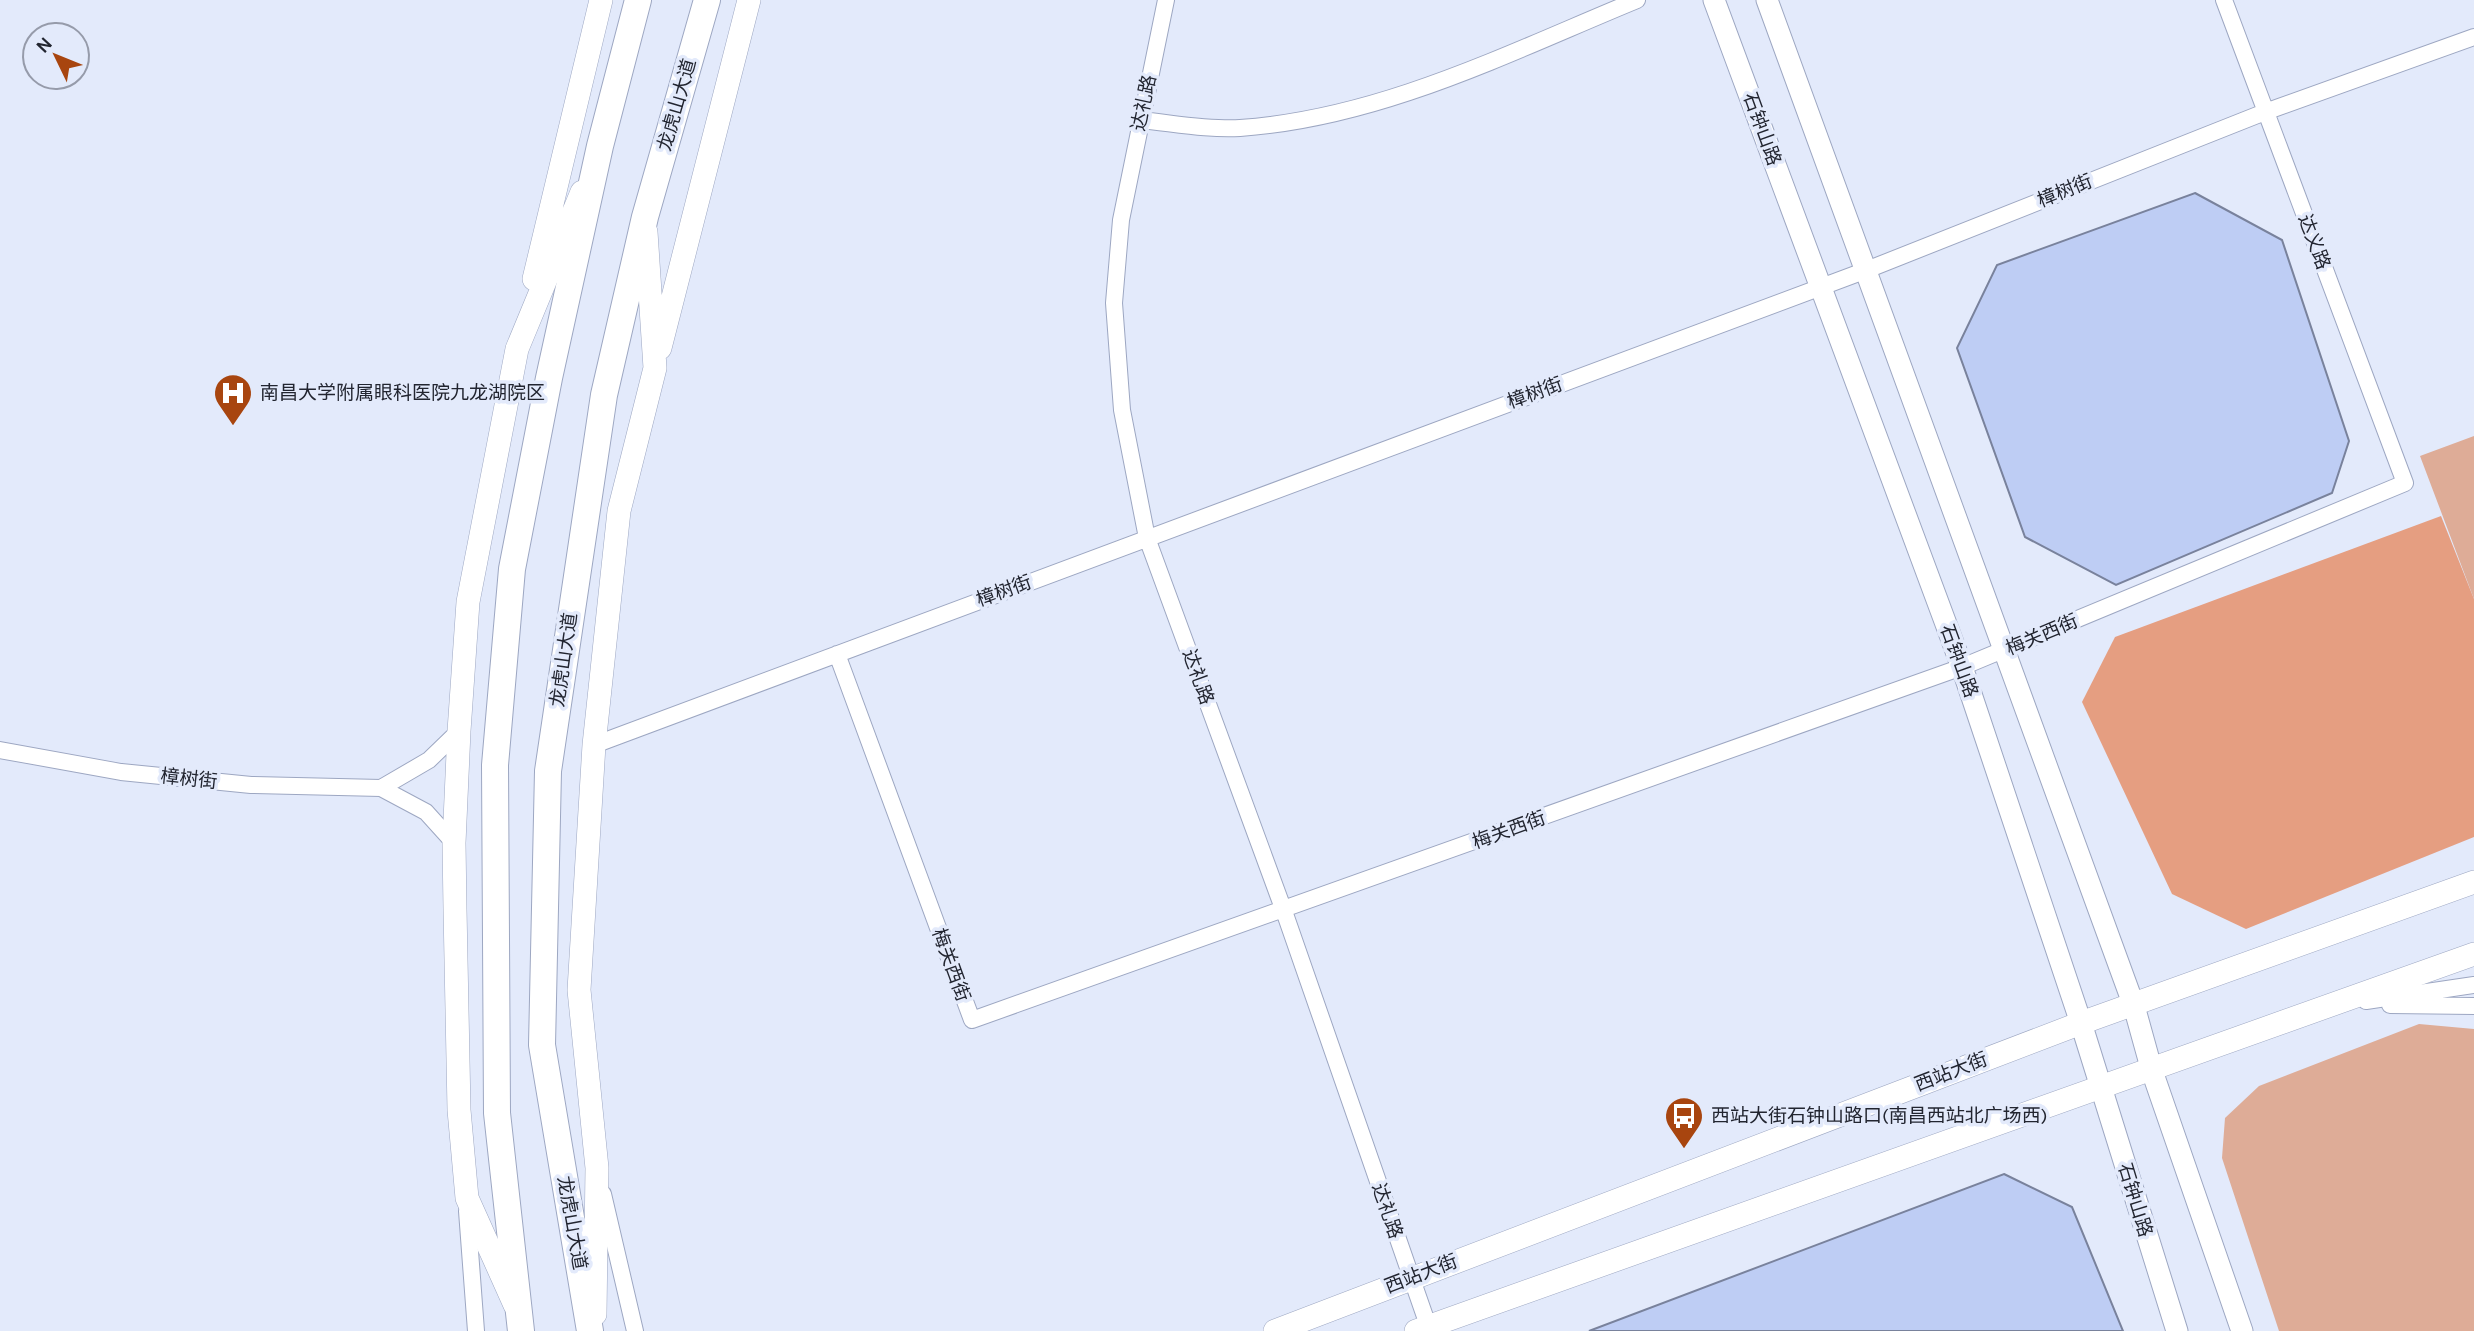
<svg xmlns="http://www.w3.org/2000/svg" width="2474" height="1331" font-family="Karla,'Noto Sans SC',sans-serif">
	<rect width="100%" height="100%" fill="#e3eafb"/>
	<!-- green -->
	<path fill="#deac97" d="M 2474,436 L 2474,599 L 2420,456 Z
		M 2419,1024 L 2474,1029 L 2474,1331 L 2279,1331 L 2222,1158 L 2225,1118 L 2259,1086 Z"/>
	<!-- water -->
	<path fill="#e59e81" d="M 2441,516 L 2474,599 L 2474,837 L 2246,929 L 2172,894 L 2082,702 L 2115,637 Z"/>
	<!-- building -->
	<path fill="#becdf4" stroke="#79829c" stroke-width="2" d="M 2195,193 L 2282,240 L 2349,441 L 2332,493 L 2116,585 L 2025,537 L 1957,348 L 1997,265 Z
		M 2004,1174 L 2072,1207 L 2123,1331 L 1589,1331 Z"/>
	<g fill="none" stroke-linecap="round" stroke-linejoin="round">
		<defs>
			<path id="minor" d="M 1166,0 L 1121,220 L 1114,303 L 1122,410 L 1147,538 L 1284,911 L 1430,1331
				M 1140,120 C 1172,123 1208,130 1240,128 C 1381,118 1508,53 1637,0
				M 837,654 L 972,1020 L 1962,667 L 2405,483 L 2224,0
				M 594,745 L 1864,271 L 2265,112 L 2474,37
				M 0,750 L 121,772 L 251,785 L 381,788
				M 454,843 L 426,812 L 381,788 L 429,760 L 459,731
				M 2366,1001 L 2474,985
				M 2390,1005 L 2474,1006
				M 603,1194 L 635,1331
				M 467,1211 L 476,1331"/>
			<path id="tertiary" d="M 1714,0 L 1962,667 L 2081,1023 L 2177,1331
				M 1767,0 L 2134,1006 L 2152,1071 L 2242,1331"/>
			<path id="secondary" d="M 534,279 L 601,0
				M 660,348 L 749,0
				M 515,1305 L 467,1198 L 459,1110 L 455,909 L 454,843 L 459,731 L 468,602 L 517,349 L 582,192
				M 595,1314 L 597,1168 L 579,990 L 594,745 L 619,511 L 655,368 L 646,232
				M 1275,1331 L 2081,1023 L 2474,882
				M 1416,1331 L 2474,954"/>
			<path id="primary" d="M 521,1331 L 497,1113 L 495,765 L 512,569 L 549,378 L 600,146 L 638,0
				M 590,1331 L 542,1045 L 548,771 L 604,395 L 645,217 L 707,0"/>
		</defs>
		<!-- minor casing -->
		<use href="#minor" stroke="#9da7c2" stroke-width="18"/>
		<!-- tertiary casing -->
		<use href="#tertiary" stroke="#9da7c2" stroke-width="23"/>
		<!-- secondary casing -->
		<use href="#secondary" stroke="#9da7c2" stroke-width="24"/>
		<!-- primary casing -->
		<use href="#primary" stroke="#9da7c2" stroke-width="28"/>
		<!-- minor -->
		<use href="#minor" stroke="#fff" stroke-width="16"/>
		<!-- tertiary -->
		<use href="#tertiary" stroke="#fff" stroke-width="21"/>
		<!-- secondary -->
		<use href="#secondary" stroke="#fff" stroke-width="23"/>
		<!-- primary -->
		<use href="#primary" stroke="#fff" stroke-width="26"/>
	</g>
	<!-- icons -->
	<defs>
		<symbol id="hospital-pin" viewBox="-11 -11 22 30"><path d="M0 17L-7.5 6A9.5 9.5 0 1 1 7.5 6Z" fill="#a8450f" stroke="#e3eafb"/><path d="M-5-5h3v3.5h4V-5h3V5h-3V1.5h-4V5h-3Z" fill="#fff"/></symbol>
		<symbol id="bus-pin" viewBox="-11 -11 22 30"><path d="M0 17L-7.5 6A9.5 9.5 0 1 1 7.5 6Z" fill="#a8450f" stroke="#e3eafb"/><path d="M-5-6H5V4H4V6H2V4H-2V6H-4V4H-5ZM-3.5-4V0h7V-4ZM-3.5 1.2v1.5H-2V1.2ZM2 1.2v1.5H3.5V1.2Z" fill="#fff"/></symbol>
	</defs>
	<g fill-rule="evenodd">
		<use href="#hospital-pin" x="211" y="371" width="44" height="60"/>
		<use href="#bus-pin" x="1662" y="1094" width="44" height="60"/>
	</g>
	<g text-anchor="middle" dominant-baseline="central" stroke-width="7" stroke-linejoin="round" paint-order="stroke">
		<!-- street labels -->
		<g font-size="19" fill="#222530" stroke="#e3eafb">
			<text transform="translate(1144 103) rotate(-78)">达礼路</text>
			<text transform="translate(677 105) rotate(-74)">龙虎山大道</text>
			<text transform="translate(1762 129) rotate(70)">石钟山路</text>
			<text transform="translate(2065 191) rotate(-22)">樟树街</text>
			<text transform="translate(2314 242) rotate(69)">达义路</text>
			<text transform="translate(1535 393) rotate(-20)">樟树街</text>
			<text transform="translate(1004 591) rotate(-20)">樟树街</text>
			<text transform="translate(2042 635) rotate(-23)">梅关西街</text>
			<text transform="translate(564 660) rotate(-82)">龙虎山大道</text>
			<text transform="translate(1959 661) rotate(70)">石钟山路</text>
			<text transform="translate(1198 677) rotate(70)">达礼路</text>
			<text transform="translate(189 779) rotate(6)">樟树街</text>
			<text transform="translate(1509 830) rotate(-20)">梅关西街</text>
			<text transform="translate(951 965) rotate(70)">梅关西街</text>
			<text transform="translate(1951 1072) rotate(-21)">西站大街</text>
			<text transform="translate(2135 1200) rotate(73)">石钟山路</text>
			<text transform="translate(1387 1211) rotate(71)">达礼路</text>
			<text transform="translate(572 1223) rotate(80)">龙虎山大道</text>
			<text transform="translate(1421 1274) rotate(-21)">西站大街</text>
		</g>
		<!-- poi labels -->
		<g font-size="19" fill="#222530" stroke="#e3eafb" text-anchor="start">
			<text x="260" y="393">南昌大学附属眼科医院九龙湖院区</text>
			<text x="1711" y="1116">西站大街石钟山路口(南昌西站北广场西)</text>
		</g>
	</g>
	<!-- north arrow -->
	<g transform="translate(56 56) rotate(313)"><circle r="33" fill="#e3eafb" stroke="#969baa" stroke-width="2"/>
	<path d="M0-5L12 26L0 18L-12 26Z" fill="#a8450f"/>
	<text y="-10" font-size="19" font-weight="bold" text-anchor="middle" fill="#222530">N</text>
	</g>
</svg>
